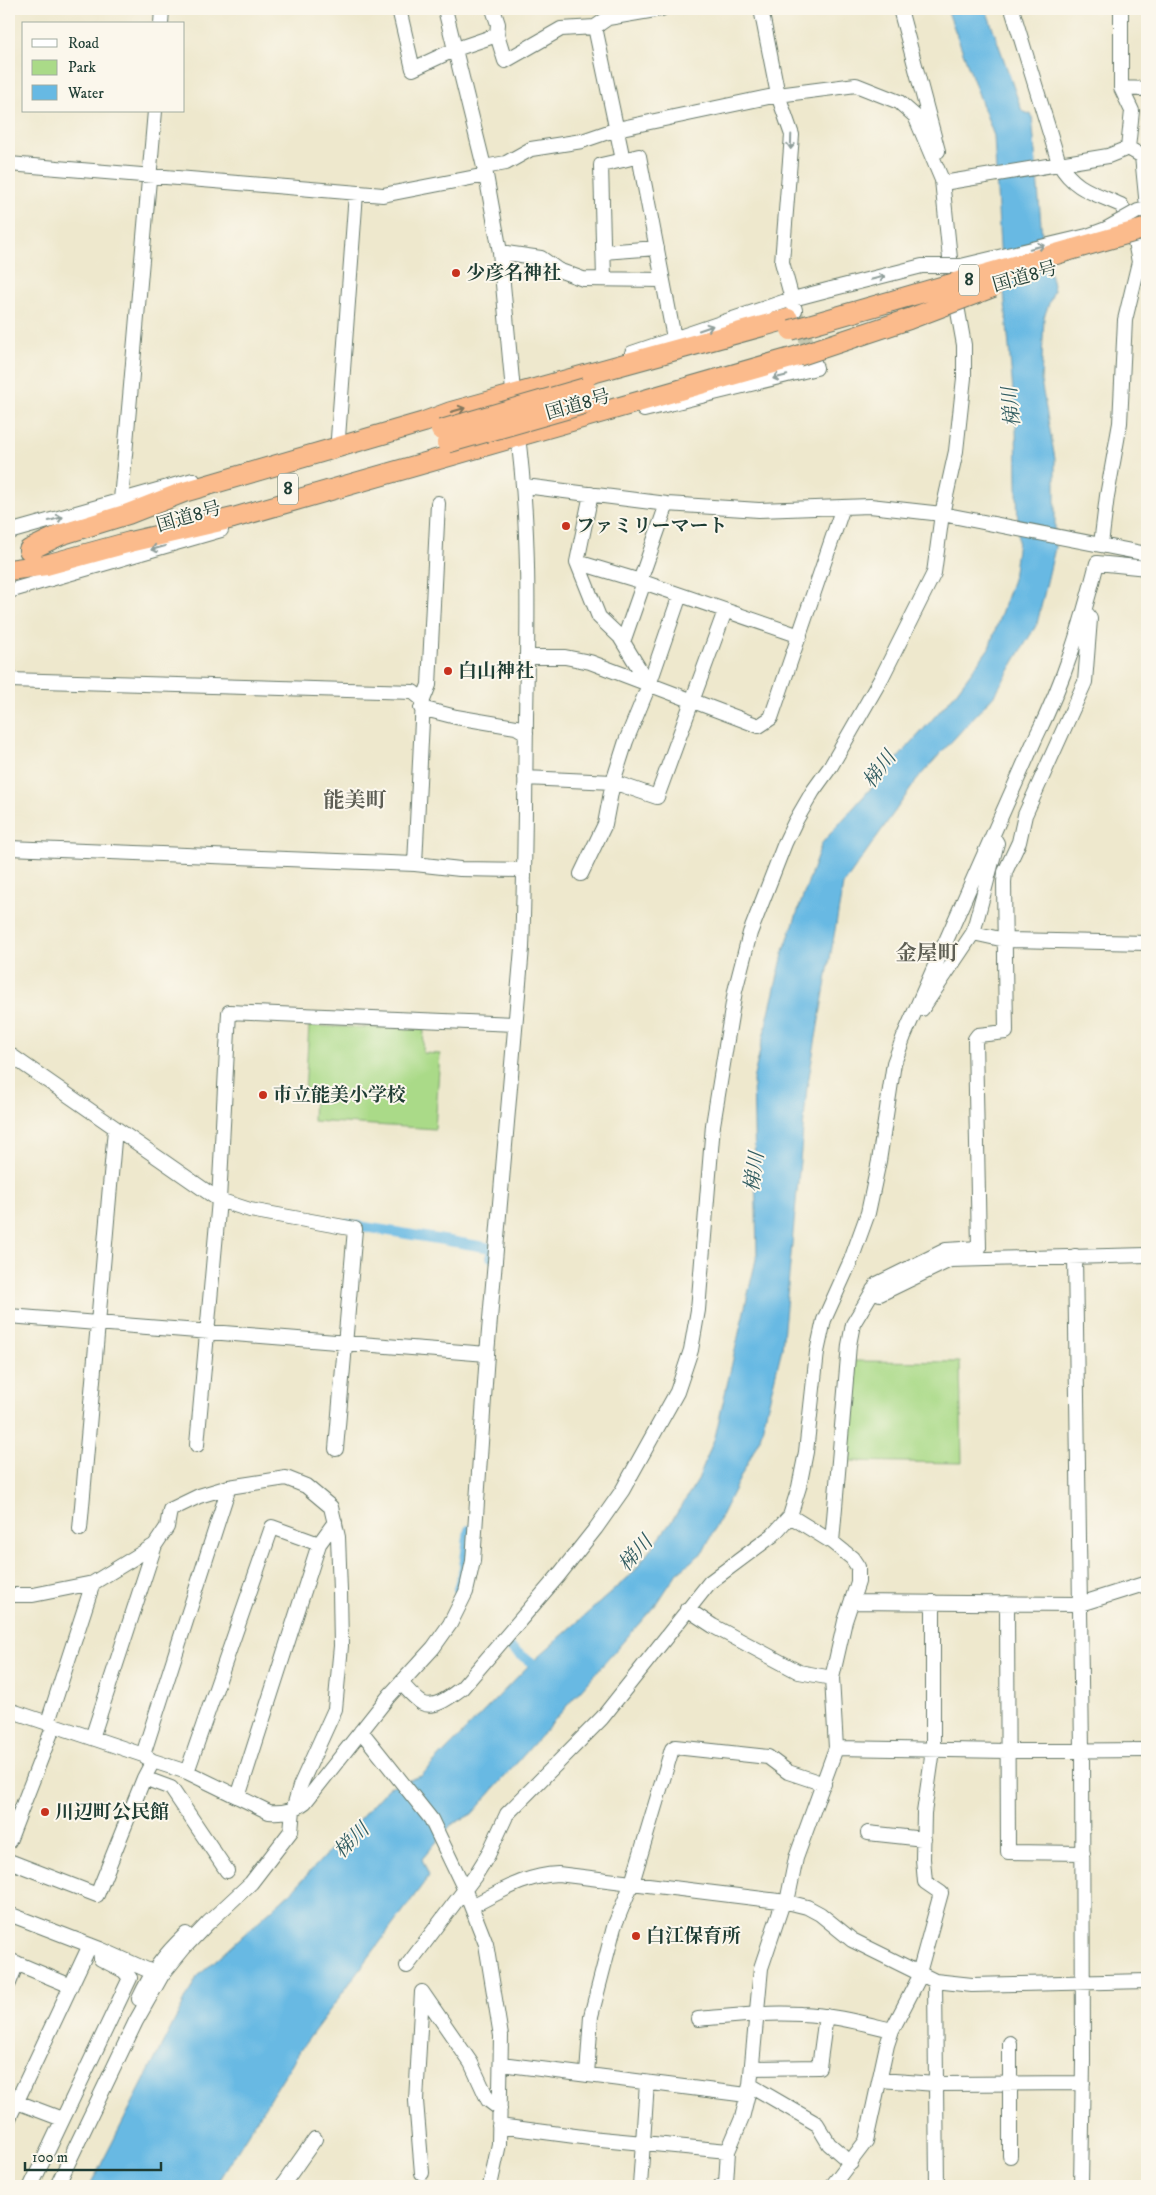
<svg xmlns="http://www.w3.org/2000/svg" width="1156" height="2195" font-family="'IM FELL DW Pica','Noto Serif JP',serif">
	<rect width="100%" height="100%" fill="#fbf7ec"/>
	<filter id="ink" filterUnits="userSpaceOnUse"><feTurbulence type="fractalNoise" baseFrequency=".02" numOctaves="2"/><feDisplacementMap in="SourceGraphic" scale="10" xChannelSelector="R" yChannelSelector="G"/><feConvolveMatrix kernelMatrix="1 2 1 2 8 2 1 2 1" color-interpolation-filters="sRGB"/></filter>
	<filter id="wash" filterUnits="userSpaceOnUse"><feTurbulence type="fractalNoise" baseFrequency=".0096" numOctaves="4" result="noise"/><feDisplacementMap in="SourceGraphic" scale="20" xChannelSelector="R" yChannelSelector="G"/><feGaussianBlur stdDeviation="1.12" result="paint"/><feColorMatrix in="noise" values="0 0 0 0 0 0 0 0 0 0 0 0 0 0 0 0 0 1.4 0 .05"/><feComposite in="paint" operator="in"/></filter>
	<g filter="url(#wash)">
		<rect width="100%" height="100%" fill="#eee8cd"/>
		<!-- green -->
		<path fill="#aada88" stroke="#648c5e" d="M 309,1026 L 424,1029 L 423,1053 L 440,1054 L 435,1129 L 313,1121 L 314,1093 L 305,1091 Z
			M 853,1361 L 960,1362 L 962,1463 L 848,1461 Z"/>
		<!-- water -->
		<path fill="#67b9e3" stroke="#437b8c" d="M 947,9 L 986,9 L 1022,111 L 1032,115 L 1042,236 L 1054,290 L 1044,317 L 1041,381 L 1055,459 L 1055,548 L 1037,624 L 995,694 L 919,777 L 843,885 L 807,1088 L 782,1348 L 760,1438 L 703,1552 L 677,1573 L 658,1602 L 472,1814 L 451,1825 L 422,1859 L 429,1876 L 301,2049 L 215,2186 L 90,2186 L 197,1977 L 292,1891 L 389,1787 L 421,1776 L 531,1663 L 633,1573 L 671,1522 L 697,1482 L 715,1437 L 757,1255 L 753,1080 L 784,950 L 822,843 L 955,694 L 989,648 L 1013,579 L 1018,541 L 1016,425 L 1000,247 L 994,136 Z"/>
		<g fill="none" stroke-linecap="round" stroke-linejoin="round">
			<!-- canal -->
			<path stroke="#67b9e3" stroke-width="10" d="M 347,1224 L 491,1248 L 491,1257
				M 458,1589 L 464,1568 L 469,1530
				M 508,1646 L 542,1670"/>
		</g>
	</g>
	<g filter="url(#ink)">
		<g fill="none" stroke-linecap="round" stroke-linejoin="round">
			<!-- minor-tunnel -->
			<path stroke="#c5c6ae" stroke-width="14" stroke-dasharray="14 7" stroke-linecap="butt" d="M 795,310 L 812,356"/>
			<defs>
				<path id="minor" d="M 399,9 L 413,69 L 456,49 L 497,35 L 498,24 L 493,9
					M 445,9 L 486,175 L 500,252 L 514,402
					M 761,9 L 778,95 L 792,135 L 782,262 L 795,310
					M 900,9 L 938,151
					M 1012,9 L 1059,163 C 1074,190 1095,193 1121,205 L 1132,227 L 1139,262 L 1125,320 L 1120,423 L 1107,496 L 1101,544
					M 1121,9 L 1121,88 L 1132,111 L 1128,148
					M 161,24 L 162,9
					M 595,27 L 623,160 L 601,165 L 604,279
					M 497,35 L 505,61 L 561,29 L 595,27 L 608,18 L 661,9
					M 1121,88 L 1147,89
					M 1128,148 L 1142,156 L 1147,207
					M 623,160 L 639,156 L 674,338
					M 9,164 L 383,195 L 486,175
					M 942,180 L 949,182 L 1108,156 L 1128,148
					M 500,252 L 541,258 L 558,270 L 583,279 L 663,280
					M 603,252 L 657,248
					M 632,353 L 789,300 L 831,289
					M 644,410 L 816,368 L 812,356
					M 338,438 L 356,193
					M 525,486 L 667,504 L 759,510 L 870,506 L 942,514 L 1147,554
					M 591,494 L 577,562 L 599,617 L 620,637 L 649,685
					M 121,500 L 155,111
					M 9,532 L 193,480
					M 577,562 L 640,581 L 800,636
					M 640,581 L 667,504
					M 9,591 L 221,530
					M 623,642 L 644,582
					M 527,657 L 565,657 L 590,662 L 759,726 L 771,718 L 843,507
					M 9,680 L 413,692 L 423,700 L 415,864
					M 423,700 L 429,685 L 438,503
					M 421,708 L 456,717 L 516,727 L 526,733
					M 525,778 L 613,782 L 657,797 L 725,611
					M 9,848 L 415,864 L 460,869 L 524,870
					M 581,874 L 605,824 L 613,782 L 626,741 L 649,685 L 680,595
					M 973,933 L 997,843 L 994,838
					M 922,1009 L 973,933 L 1005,940 L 1147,943
					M 9,1054 L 219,1200 L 250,1210 L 355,1229 L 336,1449
					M 1075,1256 L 1082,1750 L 1083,2061 L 1081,2186
					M 873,1290 L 880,1294 L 950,1260 L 1147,1255
					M 9,1316 L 487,1354
					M 197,1445 L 219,1200 L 229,1012 L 515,1024
					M 80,1529 L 115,1129
					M 832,1542 L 849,1345 L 853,1324 L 877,1284 L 946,1250 L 979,1248 L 975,1039 L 978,1035 L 1006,1032 L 1004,882 L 1005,872 L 1019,842 L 1025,815 L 1085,682 L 1090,619 L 1088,615
					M 9,1595 L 33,1595 L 93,1583 L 155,1545 L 167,1527 L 170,1510 L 199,1496 L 229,1487 L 286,1478 L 306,1486 L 331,1507 L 338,1537 L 340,1591 L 341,1646 L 335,1709 L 300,1786 L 293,1810 L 291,1831 L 251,1883 L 208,1923 L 184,1948 L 162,1975 L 136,2021 L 57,2186
					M 852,1602 L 1080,1604 L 1147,1583
					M 1007,1603 L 1008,1852 L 1083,1853
					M 687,1609 L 713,1626 L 799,1672 L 832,1678
					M 401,1683 C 407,1689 415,1699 422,1703 C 435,1710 452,1695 462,1688 L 558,1576 L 596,1528 L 622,1491 L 677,1392 L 691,1350 L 698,1310 L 713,1125 L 735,991 L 750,933 L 785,843 L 795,822 L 813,791 L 831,766 L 882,677 L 934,573 L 942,514 L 956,451 L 964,378 L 964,345 L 952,278 L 942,180 L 915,116 L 899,102 L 856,85 L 778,95 L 617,129 L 582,141 L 531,149 L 506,163 L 484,167
					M 9,1710 L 143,1755 L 153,1761 L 187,1772 L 269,1812 C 284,1813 293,1811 305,1802 L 389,1696 L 433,1648 L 450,1624 L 466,1592 L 473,1561 L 487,1354 L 522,948 C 525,871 525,794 526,717 C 528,620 530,524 517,429
					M 48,1722 L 93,1583
					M 361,1731 L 431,1819 L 464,1888 L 486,1944 L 501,2036 L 499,2144 L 490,2186
					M 92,1738 L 155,1545
					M 836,1748 L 1007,1751 L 1147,1750
					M 143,1755 L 229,1487
					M 187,1772 L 272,1527 L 319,1544
					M 144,1778 L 171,1788 L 227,1871
					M 238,1797 L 319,1544 L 335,1522
					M 868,1833 L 924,1839
					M 9,1841 L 54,1725
					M 9,1861 L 97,1895 L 144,1778 L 153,1761
					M 472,1906 C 500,1892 526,1875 558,1874 L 787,1902 L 807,1907 L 820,1914 L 852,1940 L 935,1981 L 972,1985 L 1147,1981
					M 9,1914 L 100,1949 L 152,1972
					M 9,1960 L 71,1986
					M 407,1966 L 475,1876 L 488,1855 L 507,1814 L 602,1718 L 710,1582 L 773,1535 L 790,1516 L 799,1487 L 806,1452 L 817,1352 L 824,1320 L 851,1260 L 868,1213 L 879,1161 L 894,1063 L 904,1036 L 1036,737 C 1065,679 1081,626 1097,563 L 1147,568
					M 919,1973 L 941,1893 L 925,1882 L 923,1859 L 924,1813 L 933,1750 L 933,1602
					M 935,1981 L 937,2186
					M 9,1983 L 17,1963
					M 422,1992 L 416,2101 L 422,2173
					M 422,1992 L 471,2063 L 488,2100 L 500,2109
					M 139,1999 C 152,1971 163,1956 186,1934
					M 698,2019 C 733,2016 767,2012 801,2014 C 832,2015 862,2023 892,2030
					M 1010,2043 L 1010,2156
					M 501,2064 L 747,2095
					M 752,2068 L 819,2067 L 826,2016
					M 587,2075 L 591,2016 L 614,1927 L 632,1883 L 672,1749 L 675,1747 L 768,1757 L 788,1772 L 824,1784
					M 880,2080 L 936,2084 L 1083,2083
					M 750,2085 L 817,2124 L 829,2144 L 851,2163
					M 9,2099 L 62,2119
					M 9,2118 L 90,1945
					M 499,2126 L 590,2138 L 728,2151
					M 31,2186 L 130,1978 L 124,1971 L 101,1959 L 100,1949
					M 282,2186 L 315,2139
					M 640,2186 L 647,2083
					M 720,2186 L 726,2183 L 728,2151 L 742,2118 L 750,2085 L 761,1968 L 782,1905 L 787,1902 L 796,1858 L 836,1748 L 832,1678 L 845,1621 L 858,1582 L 858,1567 L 852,1558 L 832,1542 L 790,1516
					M 832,2186 L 866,2141 L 887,2045 L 892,2030 L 921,1974"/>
				<path id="highway" d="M 29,550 L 60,535 L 128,514 L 184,492 L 424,422 L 451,412 L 788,319
					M 9,570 L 46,565 L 130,542 L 233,518 L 798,356"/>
			</defs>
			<!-- minor casing -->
			<use href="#minor" stroke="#67796a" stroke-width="16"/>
			<!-- highway casing -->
			<use href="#highway" stroke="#67796a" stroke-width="22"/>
			<!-- minor -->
			<use href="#minor" stroke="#fff" stroke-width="14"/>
			<!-- highway -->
			<use href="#highway" stroke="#fbbb8c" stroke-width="20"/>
			<defs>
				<path id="minor-bridge" d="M 831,289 L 922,266 L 961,266 L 1087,236 L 1106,229 L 1138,211 L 1147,209"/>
				<path id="highway-bridge" d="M 791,330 L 1147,228
					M 798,356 L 909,319 L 993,287
					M 441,430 L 585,388
					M 447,443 L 587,403"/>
			</defs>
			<!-- minor-bridge casing -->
			<use href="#minor-bridge" stroke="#67796a" stroke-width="16" stroke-linecap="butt"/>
			<!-- highway-bridge casing -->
			<use href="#highway-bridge" stroke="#67796a" stroke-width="22" stroke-linecap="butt"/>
			<!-- minor-bridge -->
			<use href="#minor-bridge" stroke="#fff" stroke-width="14"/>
			<!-- highway-bridge -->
			<use href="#highway-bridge" stroke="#fbbb8c" stroke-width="20"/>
		</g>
		<!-- one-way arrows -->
		<defs><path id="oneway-shaft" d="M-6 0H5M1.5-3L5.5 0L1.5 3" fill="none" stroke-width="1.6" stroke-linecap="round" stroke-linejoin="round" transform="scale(1.25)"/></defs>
		<g stroke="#8f9e9a">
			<use href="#oneway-shaft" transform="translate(791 142) rotate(92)"/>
			<use href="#oneway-shaft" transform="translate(1037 247) rotate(-13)"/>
			<use href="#oneway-shaft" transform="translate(878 278) rotate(-14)"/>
			<use href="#oneway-shaft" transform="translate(706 328) rotate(-19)"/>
			<use href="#oneway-shaft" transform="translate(780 377) rotate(166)"/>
			<use href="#oneway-shaft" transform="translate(56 519) rotate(-16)"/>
			<use href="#oneway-shaft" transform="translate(158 548) rotate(164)"/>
		</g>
		<use stroke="#82765c" href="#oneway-shaft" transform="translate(458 410) rotate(-16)"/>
	</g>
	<!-- markers -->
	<g fill="#c8321e" stroke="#fbf7ec" stroke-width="2">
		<circle cx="456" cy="273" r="5"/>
		<circle cx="566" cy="526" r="5"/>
		<circle cx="448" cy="671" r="5"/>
		<circle cx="263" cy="1095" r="5"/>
		<circle cx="45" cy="1812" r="5"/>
		<circle cx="636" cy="1936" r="5"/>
	</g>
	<g text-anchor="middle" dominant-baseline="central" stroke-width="4" stroke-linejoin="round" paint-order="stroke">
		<!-- shield labels -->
		<g fill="#fbf7ec" stroke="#61756b" stroke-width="1">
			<rect x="959" y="264.5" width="20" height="31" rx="4"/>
			<rect x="278" y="473.5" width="20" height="31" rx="4"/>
		</g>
		<g font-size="18" font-weight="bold" fill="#1f3d34">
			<text x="969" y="280">8</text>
			<text x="288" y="489">8</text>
		</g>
		<!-- poi labels -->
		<g font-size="19" font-weight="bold" fill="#1f3d34" stroke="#fbf7ec" text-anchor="start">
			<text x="466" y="273">少彦名神社</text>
			<text x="576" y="526">ファミリーマート</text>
			<text x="458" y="671">白山神社</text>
			<text x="273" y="1095">市立能美小学校</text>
			<text x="55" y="1812">川辺町公民館</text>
			<text x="646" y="1936">白江保育所</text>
		</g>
		<!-- street labels -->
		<g font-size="19" fill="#1f3d34" stroke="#fbf7ec">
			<text transform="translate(1025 277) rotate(-16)">国道8号</text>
			<text transform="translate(578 405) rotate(-16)">国道8号</text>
			<text transform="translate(189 517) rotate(-16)">国道8号</text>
		</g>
		<!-- water labels -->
		<g font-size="20" font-style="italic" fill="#315c60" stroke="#fbf7ec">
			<text transform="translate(1012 407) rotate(-95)">梯川</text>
			<text transform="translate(880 770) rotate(-53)">梯川</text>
			<text transform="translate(755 1172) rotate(-82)">梯川</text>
			<text transform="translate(636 1554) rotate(-48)">梯川</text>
			<text transform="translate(352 1841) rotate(-45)">梯川</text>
		</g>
		<!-- quarter labels -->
		<g font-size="21" font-weight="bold" fill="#5e5f55" stroke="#fbf7ec">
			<text x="355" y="801">能美町</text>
			<text x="927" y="954">金屋町</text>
		</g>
	</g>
	<!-- margin -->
	<rect width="1156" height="2195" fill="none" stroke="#fbf7ec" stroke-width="30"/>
	<!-- legend -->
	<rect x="22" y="22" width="162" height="90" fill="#fbf7ec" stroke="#a3ada2"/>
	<rect x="32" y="39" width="25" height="8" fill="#ffffff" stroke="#a3ada2"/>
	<text x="68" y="48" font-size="15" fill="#1f3d34">Road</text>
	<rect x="32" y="60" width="25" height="15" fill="#aada88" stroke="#a3ada2"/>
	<text x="68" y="72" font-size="15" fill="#1f3d34">Park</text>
	<rect x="32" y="85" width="25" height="15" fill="#67b9e3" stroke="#a3ada2"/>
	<text x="68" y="98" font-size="15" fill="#1f3d34">Water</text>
	<!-- scale -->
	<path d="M25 2162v8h136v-8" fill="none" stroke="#1f3d34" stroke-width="2.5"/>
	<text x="32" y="2162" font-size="15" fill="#1f3d34" stroke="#fbf7ec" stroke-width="4" paint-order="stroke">100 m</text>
</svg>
